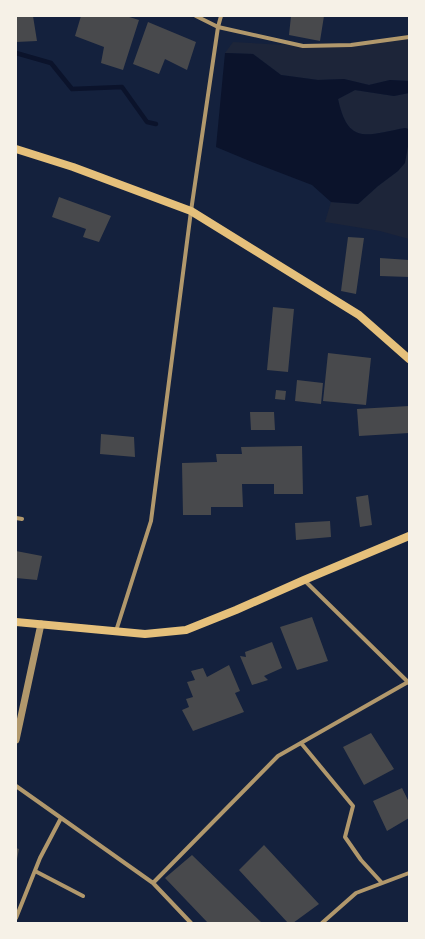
<svg xmlns="http://www.w3.org/2000/svg" width="425" height="939" font-family="'PT Sans',sans-serif">
	<rect width="100%" height="100%" fill="#14213d"/>
	<!-- green -->
	<path fill="#1d2539" d="M 409,37 L 409,81 L 390,80 L 369,85 L 344,79 L 318,80 L 281,75 L 253,54 L 225,53 L 233,42 L 303,46 L 351,45 Z
		M 355,90 L 394,96 L 409,93 L 409,129 L 405,128 C 367,135 348,146 338,99 Z
		M 409,141 L 409,239 L 380,231 L 325,222 L 331,202 L 358,204 L 378,186 L 398,171 Z"/>
	<!-- water -->
	<path fill="#0b132b" d="M 225,53 L 253,54 L 281,75 L 318,80 L 344,79 L 369,85 L 390,80 L 409,81 L 409,93 L 394,96 L 355,90 L 338,99 C 348,146 367,135 405,128 L 409,129 L 409,141 L 405,163 L 398,171 L 378,186 L 358,204 L 331,202 L 312,185 L 252,162 L 216,147 Z"/>
	<g fill="none" stroke-linecap="round" stroke-linejoin="round">
		<!-- stream -->
		<path stroke="#0b132b" stroke-width="4.5" d="M 16,53 L 51,63 L 72,89 L 122,87 L 147,122 L 156,124"/>
	</g>
	<!-- building -->
	<path fill="#48494c" d="M 16,16 L 33,16 L 37,41 L 16,42 Z
		M 81,16 L 126,16 L 139,20 L 123,70 L 101,63 L 104,47 L 75,36 Z
		M 291,16 L 324,16 L 320,41 L 289,35 Z
		M 148,22 L 196,42 L 187,70 L 165,59 L 159,74 L 133,64 Z
		M 59,197 L 111,216 L 99,242 L 83,237 L 86,229 L 52,217 Z
		M 348,237 L 364,238 L 356,294 L 341,291 Z
		M 380,258 L 409,260 L 409,277 L 380,276 Z
		M 273,307 L 294,309 L 288,372 L 267,370 Z
		M 328,353 L 371,358 L 366,405 L 323,401 Z
		M 297,380 L 323,383 L 321,404 L 295,401 Z
		M 276,390 L 286,391 L 285,400 L 275,399 Z
		M 409,406 L 409,433 L 359,436 L 357,409 Z
		M 250,412 L 274,412 L 275,430 L 251,430 Z
		M 101,434 L 134,437 L 135,457 L 100,454 Z
		M 302,446 L 303,494 L 274,494 L 274,484 L 242,484 L 243,507 L 211,507 L 211,515 L 183,515 L 182,463 L 217,462 L 216,454 L 242,454 L 241,447 Z
		M 368,495 L 372,525 L 360,527 L 356,497 Z
		M 330,521 L 331,537 L 296,540 L 295,523 Z
		M 16,551 L 42,556 L 37,580 L 16,578 Z
		M 312,617 L 328,661 L 297,670 L 280,627 Z
		M 272,642 L 282,668 L 264,676 L 268,680 L 252,685 L 240,656 L 246,657 L 245,652 Z
		M 229,665 L 240,691 L 235,693 L 244,712 L 193,731 L 182,710 L 189,707 L 186,699 L 193,697 L 187,682 L 195,680 L 191,671 L 203,668 L 207,677 Z
		M 371,733 L 394,769 L 364,785 L 343,747 Z
		M 402,788 L 409,802 L 409,818 L 387,831 L 373,801 Z
		M 264,845 L 319,904 L 293,923 L 288,923 L 239,870 Z
		M 16,848 L 19,849 L 17,859 L 16,859 Z
		M 192,855 L 262,923 L 208,923 L 165,878 Z"/>
	<g fill="none" stroke-linecap="round" stroke-linejoin="round">
		<!-- minor -->
		<path stroke="#b1986c" stroke-width="4" d="M 196,16 L 218,27 L 303,46 L 351,45 L 409,37
			M 16,518 L 22,519
			M 304,580 L 409,683
			M 116,631 L 151,521 L 191,211 L 218,27 L 221,16
			M 301,743 L 353,806 L 345,837 L 361,860 L 382,883
			M 16,786 L 153,883 L 191,923
			M 35,871 L 83,896
			M 153,883 L 278,756 L 408,682
			M 16,918 L 40,858 L 61,818
			M 322,923 L 356,893 L 409,873"/>
		<!-- tertiary -->
		<path stroke="#b1986c" stroke-width="7" d="M 16,740 L 41,624"/>
		<!-- secondary -->
		<path stroke="#e5c07b" stroke-width="8" d="M 16,149 L 73,167 L 191,211 L 359,315 L 409,359
			M 16,622 L 145,634 L 186,630 L 236,610 L 304,580 L 409,536"/>
	</g>
	<!-- border -->
	<rect width="425" height="939" fill="none" stroke="#f6f1e7" stroke-width="34"/>
</svg>
